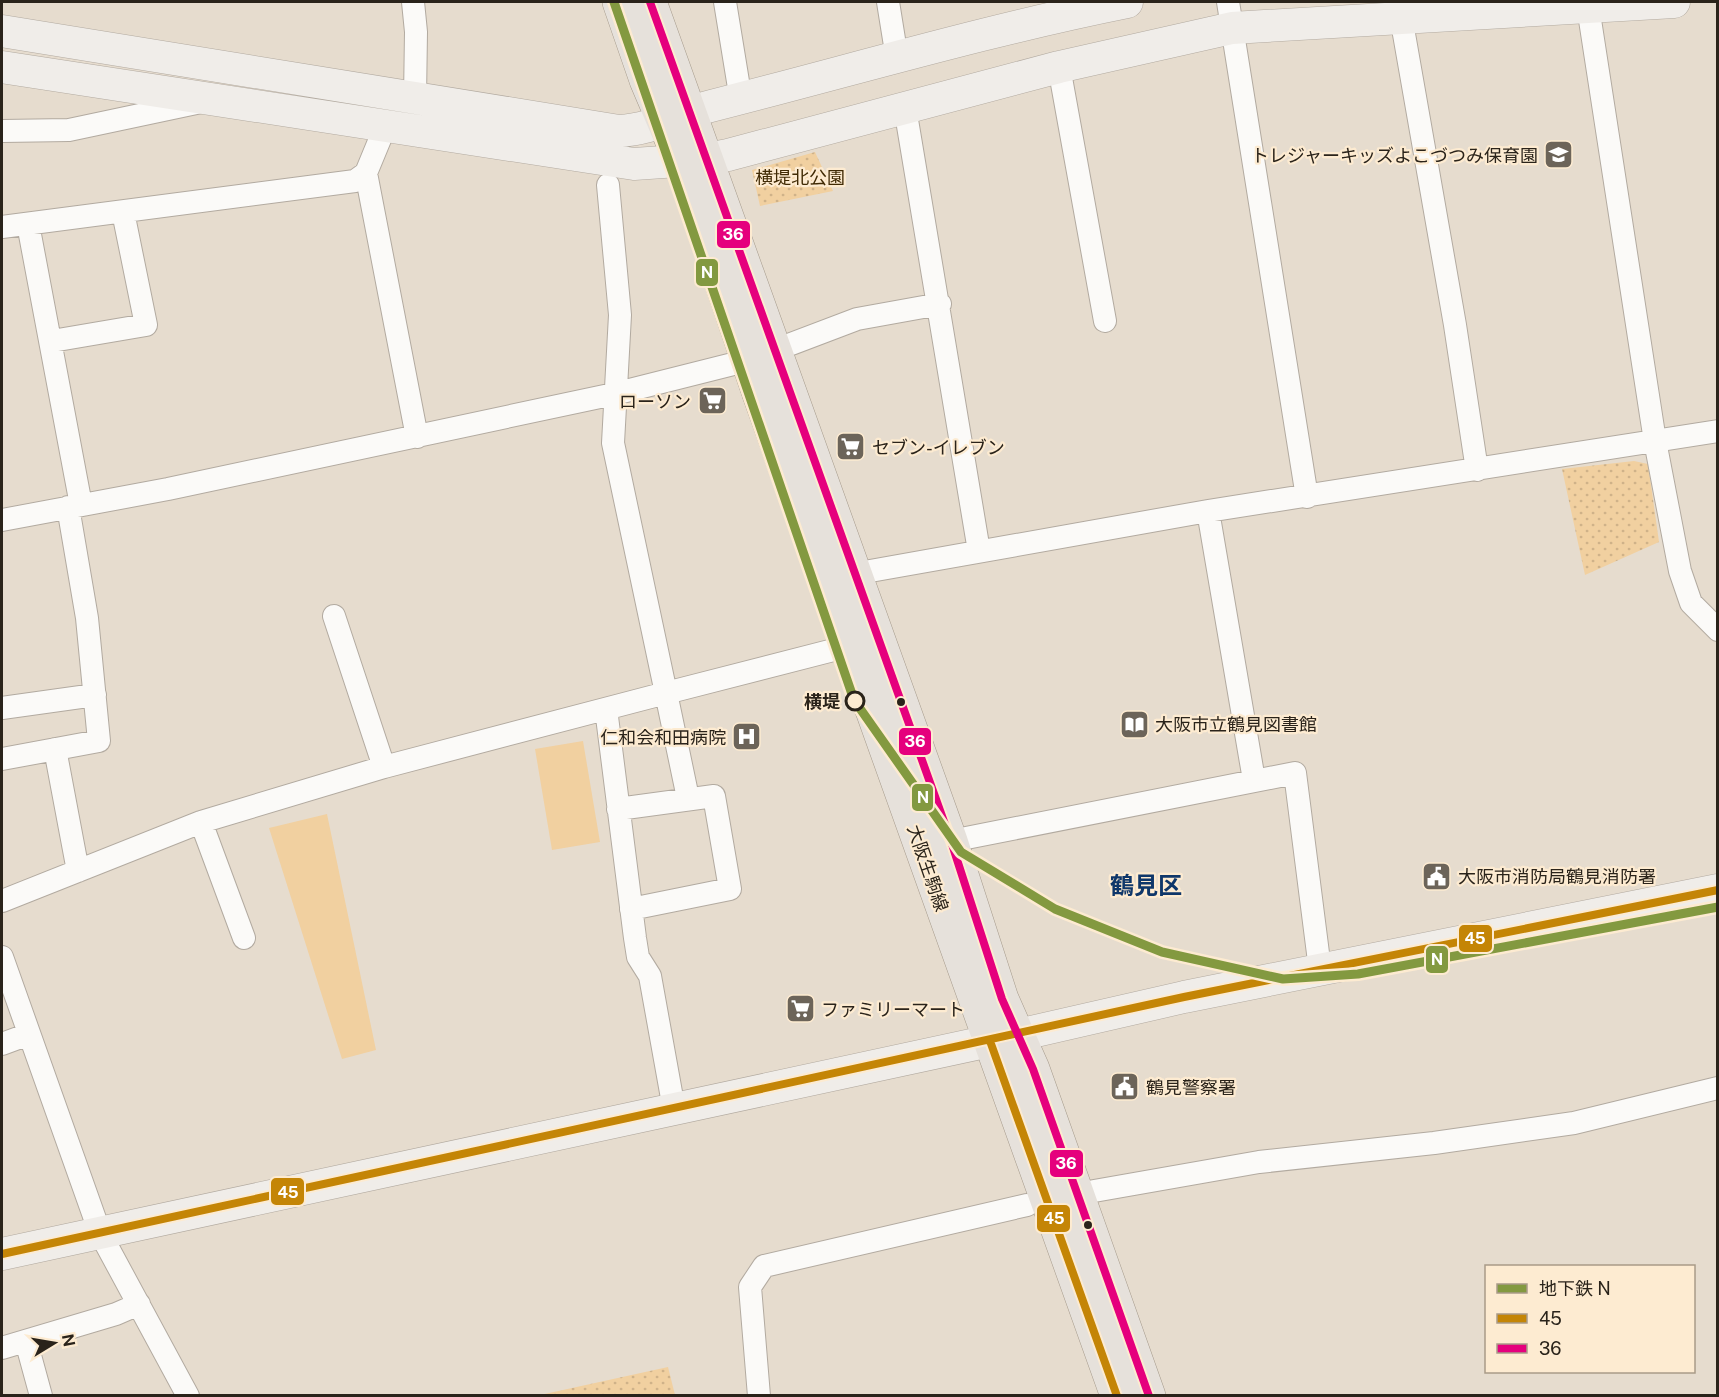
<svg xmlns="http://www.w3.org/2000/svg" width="1719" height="1397" font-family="'Public Sans','Noto Sans JP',sans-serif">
	<defs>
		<pattern id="park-dots" width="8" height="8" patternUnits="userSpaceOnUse" patternTransform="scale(1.5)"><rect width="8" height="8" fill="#f1d0a0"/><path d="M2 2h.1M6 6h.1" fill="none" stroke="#cfb289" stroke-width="1.8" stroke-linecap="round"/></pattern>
	</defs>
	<rect width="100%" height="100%" fill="#e6dcce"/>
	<!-- green -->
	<path fill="#f1d0a0" d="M 583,741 L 600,842 L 552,850 L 535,749 Z
		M 327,814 L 376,1050 L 342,1059 L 269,828 Z"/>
	<!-- park -->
	<path fill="url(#park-dots)" d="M 815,152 L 833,191 L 760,206 L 752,170 Z
		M 1634,461 L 1648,464 L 1659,542 L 1585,575 L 1562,469 Z
		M 668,1367 L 675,1395 L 540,1395 Z"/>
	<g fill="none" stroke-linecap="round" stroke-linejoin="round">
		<defs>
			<path id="street" d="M 413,2 L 416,32 L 415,98
				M 725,2 L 741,100
				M 888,2 L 897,58
				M 1228,2 L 1307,497
				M 1588,7 L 1655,441 L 1680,571 L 1691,603 L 1718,630
				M 1401,17 L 1455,325 L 1477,470
				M 1059,67 L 1105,321
				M 905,108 L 979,551
				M 2,131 L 69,130 L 201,102
				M 366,173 L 417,437
				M 28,224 L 81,505
				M 2,227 L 355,181 L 366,173 L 385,127
				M 52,341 L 146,325 L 123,212
				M 1208,511 L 1254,780
				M 2,520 L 168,489 L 614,394 L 749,360 L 857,319 L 940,304
				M 842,576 L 1208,511 L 1718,431
				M 334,616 L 384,767
				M 2,708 L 95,695
				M 606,709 L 635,938 L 638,957 L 650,976 L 674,1109
				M 55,749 L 78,871
				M 2,759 L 99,741 L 87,618 L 68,507
				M 688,798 L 666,693 L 849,646
				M 618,809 L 714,796 L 730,889 L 631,909
				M 201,822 L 244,938
				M 951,841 L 1295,773 L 1320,969
				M 2,901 L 201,822 L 384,767 L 666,693 L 613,443 L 620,315 L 608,185
				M 2,957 L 100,1233 L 188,1396
				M 2,1044 L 29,1034
				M 1077,1194 L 1259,1162 L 1434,1143 L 1574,1123 L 1718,1088
				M 26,1341 L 41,1396
				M 2,1348 L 116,1314 L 139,1304
				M 759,1396 L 750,1287 L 764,1266 L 1027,1205"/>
			<path id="secondary" d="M 2,31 L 619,131 C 653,129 678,114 711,106 C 849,71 987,30 1127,2
				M 2,67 L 634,164 L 707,159 L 728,155 L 1059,67 L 1232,28 L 1674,2
				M 2,1254 L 1018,1035 L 1184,997 L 1718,890"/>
			<path id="primary" d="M 619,2 L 646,80 L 680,160 L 759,394 L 1117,1396
				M 650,2 L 951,841 L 1002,999 L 1033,1069 L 1149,1396"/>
		</defs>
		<!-- street casing -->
		<use href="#street" stroke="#b2aaa0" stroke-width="24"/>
		<!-- secondary casing -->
		<use href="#secondary" stroke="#b2aaa0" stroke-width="33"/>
		<!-- primary casing -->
		<use href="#primary" stroke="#a59a8b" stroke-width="34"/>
		<!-- street -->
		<use href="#street" stroke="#fbfaf8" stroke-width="22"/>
		<!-- secondary -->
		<use href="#secondary" stroke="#f0ede9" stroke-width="32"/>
		<!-- primary -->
		<use href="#primary" stroke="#e6e1db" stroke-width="33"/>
		<defs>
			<path id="bus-1" d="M 990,1041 L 1117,1396
				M 2,1254 L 1184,997 L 1718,890"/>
			<path id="bus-2" d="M 650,2 L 951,841 L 1002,999 L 1033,1069 L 1149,1396"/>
		</defs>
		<!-- bus-1 casing -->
		<use href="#bus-1" stroke="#fdebd1" stroke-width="12"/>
		<!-- bus-2 casing -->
		<use href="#bus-2" stroke="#fdebd1" stroke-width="12"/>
		<!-- bus-1 -->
		<use href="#bus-1" stroke="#c48506" stroke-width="8"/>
		<!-- bus-2 -->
		<use href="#bus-2" stroke="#e5007d" stroke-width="8"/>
		<defs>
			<path id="metro-1" d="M 614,2 L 854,700 L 961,852 L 1055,909 L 1162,952 L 1283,979 L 1358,974 L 1718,907"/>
		</defs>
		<!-- metro-1 casing -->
		<use href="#metro-1" stroke="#fdebd1" stroke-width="14"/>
		<!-- metro-1 -->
		<use href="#metro-1" stroke="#839940" stroke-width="9"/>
	</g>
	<!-- icons -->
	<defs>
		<symbol id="school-square" viewBox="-11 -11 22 22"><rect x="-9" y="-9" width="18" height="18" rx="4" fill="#6c6459" stroke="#fdebd1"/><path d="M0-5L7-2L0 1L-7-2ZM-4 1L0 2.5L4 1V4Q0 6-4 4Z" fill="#fff"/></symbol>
		<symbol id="supermarket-square" viewBox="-11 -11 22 22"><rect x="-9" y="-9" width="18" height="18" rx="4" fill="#6c6459" stroke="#fdebd1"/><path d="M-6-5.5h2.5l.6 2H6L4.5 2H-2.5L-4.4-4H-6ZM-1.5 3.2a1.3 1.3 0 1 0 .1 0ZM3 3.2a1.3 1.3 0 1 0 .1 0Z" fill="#fff"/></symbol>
		<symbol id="library-square" viewBox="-11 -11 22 22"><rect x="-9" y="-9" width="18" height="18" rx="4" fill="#6c6459" stroke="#fdebd1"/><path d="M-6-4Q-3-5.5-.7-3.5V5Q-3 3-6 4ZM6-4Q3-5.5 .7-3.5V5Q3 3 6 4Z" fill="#fff"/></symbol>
		<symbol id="hospital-square" viewBox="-11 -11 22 22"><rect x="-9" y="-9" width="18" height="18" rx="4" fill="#6c6459" stroke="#fdebd1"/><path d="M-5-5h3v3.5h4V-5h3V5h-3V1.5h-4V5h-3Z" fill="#fff"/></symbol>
		<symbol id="civic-square" viewBox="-11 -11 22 22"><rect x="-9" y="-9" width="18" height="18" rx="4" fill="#6c6459" stroke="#fdebd1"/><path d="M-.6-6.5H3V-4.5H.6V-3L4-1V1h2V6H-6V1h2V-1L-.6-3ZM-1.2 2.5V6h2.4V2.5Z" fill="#fff"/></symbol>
	</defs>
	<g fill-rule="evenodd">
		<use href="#school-square" x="1542" y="138" width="33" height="33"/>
		<use href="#supermarket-square" x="696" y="384" width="33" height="33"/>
		<use href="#supermarket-square" x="834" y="430" width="33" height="33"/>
		<use href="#library-square" x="1118" y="708" width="33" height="33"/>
		<use href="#hospital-square" x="730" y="720" width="33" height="33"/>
		<use href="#civic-square" x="1420" y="860" width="33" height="33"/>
		<use href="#supermarket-square" x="784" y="992" width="33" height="33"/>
		<use href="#civic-square" x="1108" y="1070" width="33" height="33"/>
	</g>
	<!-- markers -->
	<circle fill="#fdebd1" stroke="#2a231a" stroke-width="3" cx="855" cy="701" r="9"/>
	<g fill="#2a231a" stroke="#fdebd1" stroke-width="2">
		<circle cx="901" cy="702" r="5"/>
		<circle cx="1088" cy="1225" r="5"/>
	</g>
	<g text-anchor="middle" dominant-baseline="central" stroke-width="4.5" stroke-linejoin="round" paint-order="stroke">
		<!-- poi labels -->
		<g font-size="18" fill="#2a231a" stroke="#fdebd1" text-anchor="start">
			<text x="1538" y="155" text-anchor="end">トレジャーキッズよこづつみ保育園</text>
			<text x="691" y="401" text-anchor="end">ローソン</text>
			<text x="872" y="447">セブン-イレブン</text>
			<text x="1155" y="724">大阪市立鶴見図書館</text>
			<text x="726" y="737" text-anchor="end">仁和会和田病院</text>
			<text x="1458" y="876">大阪市消防局鶴見消防署</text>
			<text x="821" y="1009">ファミリーマート</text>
			<text x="1146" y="1087">鶴見警察署</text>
		</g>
		<!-- park labels -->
		<g font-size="18" fill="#402a04" stroke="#fdebd1">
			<text x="800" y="177">横堤北公園</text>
		</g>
		<!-- stop labels -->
		<g font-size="18" font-weight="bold" fill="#2a231a" stroke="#fdebd1" text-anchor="end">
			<text x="840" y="701">横堤</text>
		</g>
		<!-- street labels -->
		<g font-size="18" fill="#2a231a" stroke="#fdebd1">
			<text transform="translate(928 868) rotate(71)">大阪生駒線</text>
		</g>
		<!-- district labels -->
		<g font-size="24" font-weight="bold" fill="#0f376a" stroke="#fdebd1">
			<text x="1146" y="885">鶴見区</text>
		</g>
	</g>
	<g stroke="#fdebd1" stroke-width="2">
		<rect x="716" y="220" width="35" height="29" rx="6" fill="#e5007d"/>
		<rect x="695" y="258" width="24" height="29" rx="6" fill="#839940"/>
		<rect x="898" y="727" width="34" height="29" rx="6" fill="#e5007d"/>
		<rect x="911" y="783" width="23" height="29" rx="6" fill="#839940"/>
		<rect x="1458" y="924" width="35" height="29" rx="6" fill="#c48506"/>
		<rect x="1425" y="945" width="24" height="29" rx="6" fill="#839940"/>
		<rect x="1049" y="1149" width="35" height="29" rx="6" fill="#e5007d"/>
		<rect x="270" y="1177" width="35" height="29" rx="6" fill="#c48506"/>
		<rect x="1036" y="1204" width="35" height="29" rx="6" fill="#c48506"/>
	</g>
	<g font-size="16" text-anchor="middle" font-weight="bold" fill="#fff">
		<text x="733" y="240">36</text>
		<text x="707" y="278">N</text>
		<text x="915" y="747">36</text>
		<text x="923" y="803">N</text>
		<text x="1475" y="944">45</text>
		<text x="1437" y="965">N</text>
		<text x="1066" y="1169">36</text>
		<text x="288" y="1198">45</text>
		<text x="1054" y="1224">45</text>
	</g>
	<!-- border -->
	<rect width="1719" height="1397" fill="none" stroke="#2a231a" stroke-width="6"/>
	<!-- legend -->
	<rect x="1485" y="1265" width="210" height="108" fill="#fdebd1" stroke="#a99b88" stroke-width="1.5"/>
	<rect x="1497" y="1284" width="30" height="9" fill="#839940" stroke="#a99b88" stroke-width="1.5"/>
	<text x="1539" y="1295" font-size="18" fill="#2a231a">地下鉄 N</text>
	<rect x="1497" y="1314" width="30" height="9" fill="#c48506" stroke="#a99b88" stroke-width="1.5"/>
	<text x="1539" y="1325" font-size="18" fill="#2a231a">45</text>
	<rect x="1497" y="1344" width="30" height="9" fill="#e5007d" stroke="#a99b88" stroke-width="1.5"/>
	<text x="1539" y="1355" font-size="18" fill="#2a231a">36</text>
	<!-- north arrow -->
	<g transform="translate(54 1343) rotate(79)" stroke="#fdebd1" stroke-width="4.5" paint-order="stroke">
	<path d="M0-4.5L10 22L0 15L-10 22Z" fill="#2a231a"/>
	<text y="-9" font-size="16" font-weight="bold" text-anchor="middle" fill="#2a231a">N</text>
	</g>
</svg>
